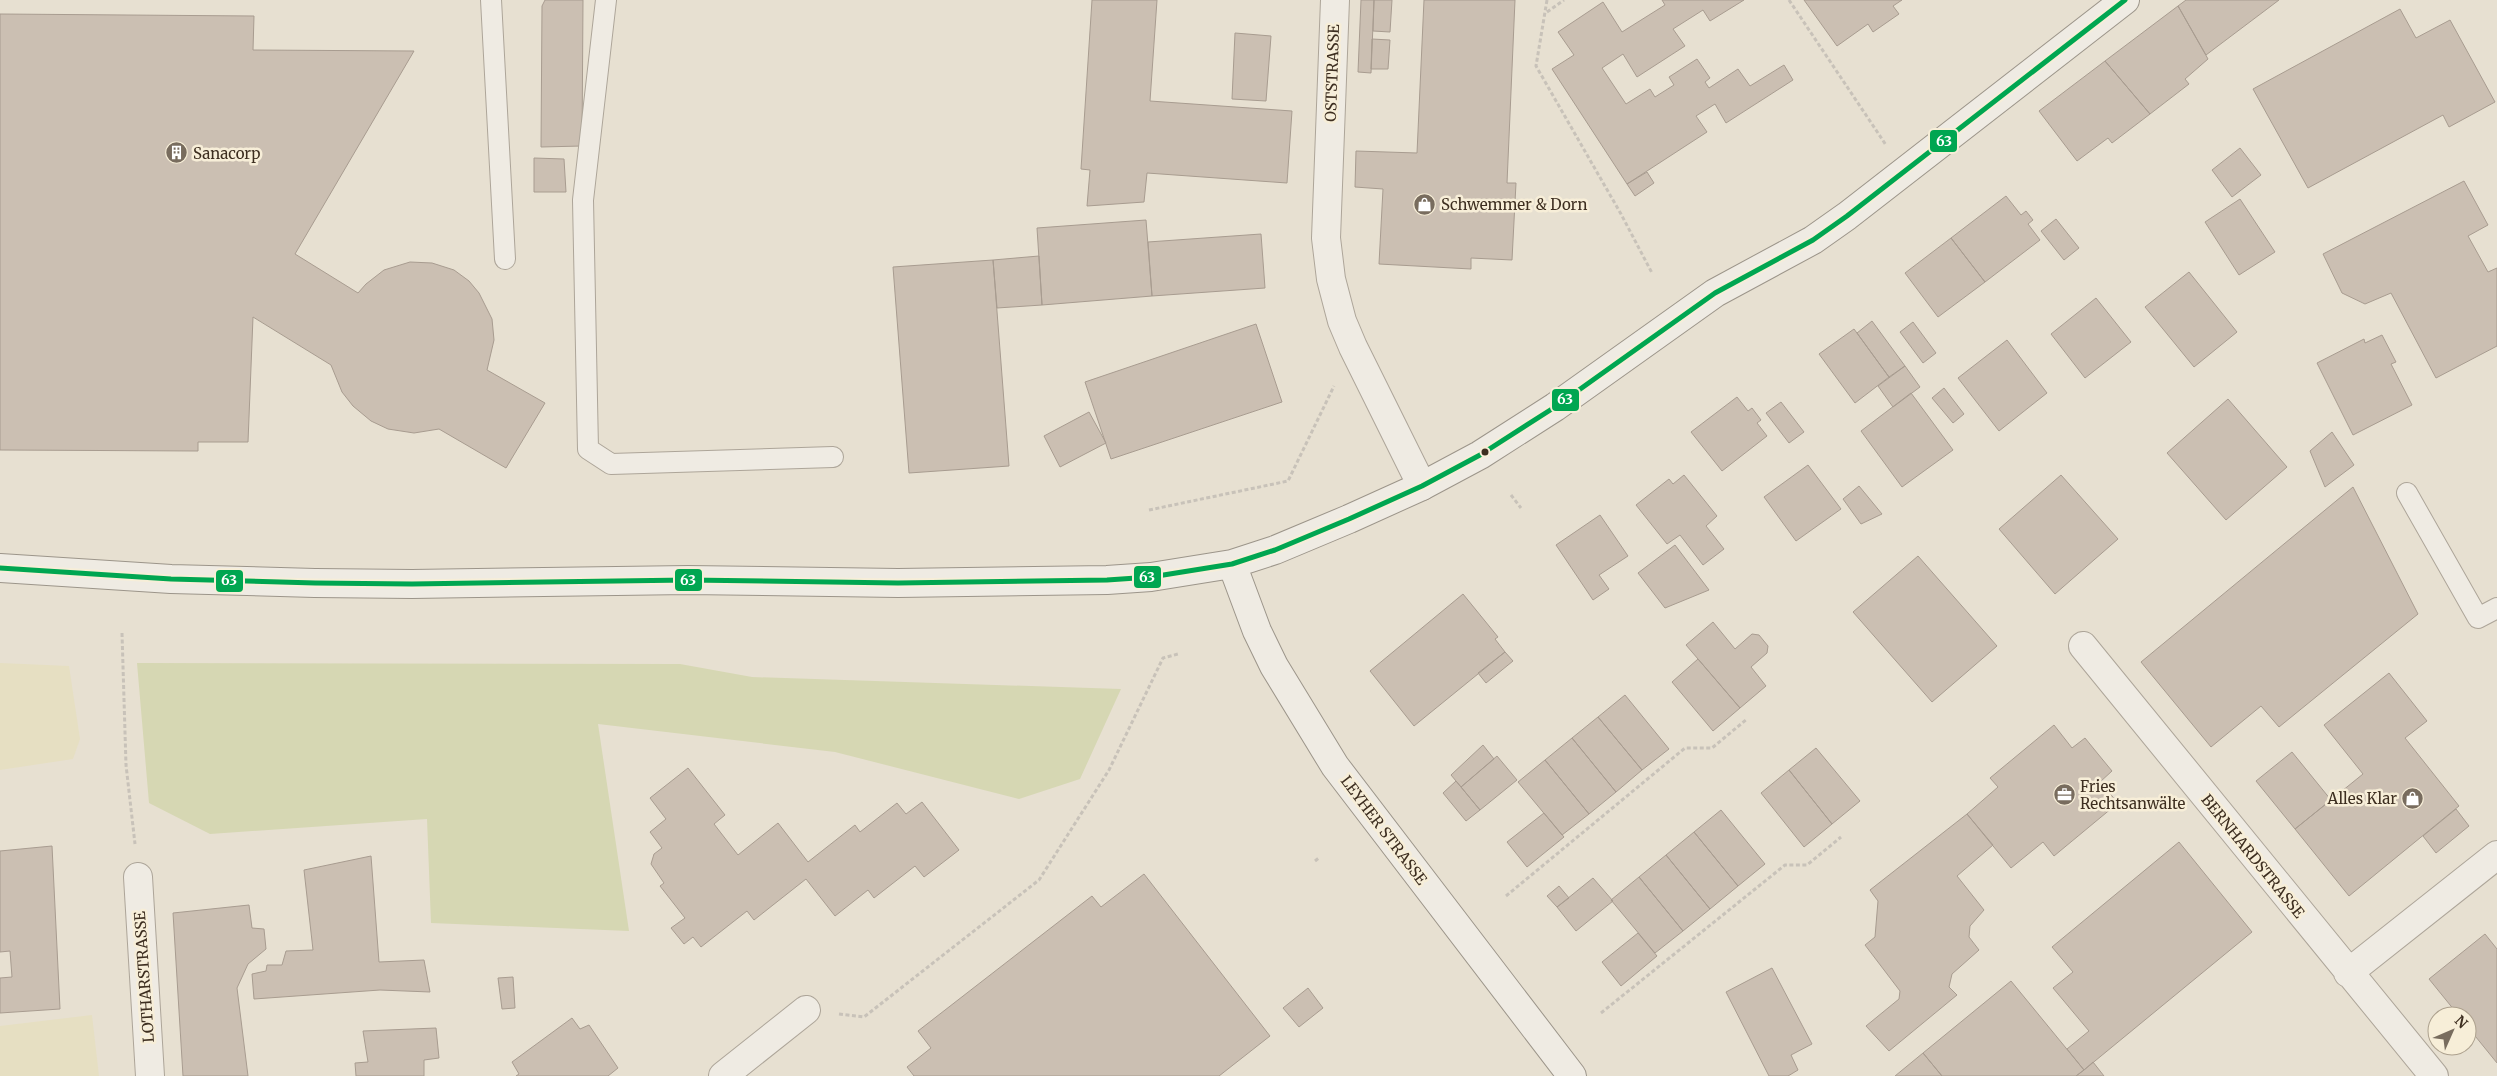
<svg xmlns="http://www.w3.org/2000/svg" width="2497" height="1076" font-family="Merriweather,serif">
	<rect width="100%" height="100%" fill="#e7e0d1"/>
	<!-- farmland -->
	<path fill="#e6dfc2" d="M 0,663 L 69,666 L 80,739 L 73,759 L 0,770 Z
		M 92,1015 L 99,1076 L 0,1076 L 0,1026 Z"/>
	<!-- green -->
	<path fill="#d6d7b3" d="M 137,663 L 680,664 L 752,677 L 1121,689 L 1080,779 L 1019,799 L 835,752 L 598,724 L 629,931 L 431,923 L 427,819 L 210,834 L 149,803 Z"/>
	<!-- building -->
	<path fill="#cbbfb2" stroke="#a89c90" d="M 545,0 L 583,0 L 582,146 L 541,147 L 542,6 Z
		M 1092,0 L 1157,0 L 1150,101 L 1292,111 L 1287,183 L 1147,173 L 1144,202 L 1087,206 L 1090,170 L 1081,169 Z
		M 1361,0 L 1374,0 L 1371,73 L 1358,72 Z
		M 1374,0 L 1392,0 L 1390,32 L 1373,31 Z
		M 1424,0 L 1515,0 L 1507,183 L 1516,183 L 1512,260 L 1471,258 L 1471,269 L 1379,264 L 1383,189 L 1355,187 L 1356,151 L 1417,153 Z
		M 1662,0 L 1744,0 L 1710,21 L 1703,10 L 1673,29 L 1685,46 L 1637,77 L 1623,54 L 1602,68 L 1626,104 L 1650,89 L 1655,97 L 1674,85 L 1669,77 L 1697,59 L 1710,78 L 1705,82 L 1709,88 L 1738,69 L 1750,86 L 1784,65 L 1793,80 L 1726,123 L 1715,104 L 1696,116 L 1707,132 L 1627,184 L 1552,69 L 1574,55 L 1558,32 L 1603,2 L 1622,32 L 1665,5 Z
		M 1804,0 L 1902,0 L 1893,6 L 1899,14 L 1873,32 L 1868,24 L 1837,46 Z
		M 2186,0 L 2279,0 L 2206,55 L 2178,6 Z
		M 2178,6 L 2208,59 L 2185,79 L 2189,84 L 2150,114 L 2105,61 Z
		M 2400,9 L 2416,38 L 2450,20 L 2495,102 L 2449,127 L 2443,115 L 2308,188 L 2253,89 Z
		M 0,14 L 254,16 L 253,50 L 414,51 L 295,254 L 358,293 L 366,284 L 384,270 L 410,262 L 432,263 L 454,270 L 469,281 L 479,293 L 492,319 L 494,340 L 487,370 L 545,403 L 506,468 L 439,429 L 414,433 L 388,429 L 371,421 L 353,406 L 342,392 L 331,365 L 253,317 L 248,442 L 198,442 L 198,451 L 0,450 Z
		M 1235,33 L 1271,36 L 1266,101 L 1232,99 Z
		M 1372,39 L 1390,40 L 1388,69 L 1371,69 Z
		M 2105,61 L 2150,114 L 2112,143 L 2108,138 L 2077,161 L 2039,111 Z
		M 2240,148 L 2261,175 L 2232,197 L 2212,170 Z
		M 534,158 L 564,159 L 566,192 L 534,192 Z
		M 1647,172 L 1654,183 L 1635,196 L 1627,184 Z
		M 2464,181 L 2488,225 L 2468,236 L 2488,272 L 2497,268 L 2497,346 L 2436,378 L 2391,293 L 2365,304 L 2342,293 L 2323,254 Z
		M 2006,196 L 2021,215 L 2026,211 L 2033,220 L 2028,224 L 2040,240 L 1985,282 L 1951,238 Z
		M 2240,199 L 2275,252 L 2239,275 L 2205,222 Z
		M 2056,219 L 2079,248 L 2064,260 L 2041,231 Z
		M 1146,220 L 1152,296 L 1042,305 L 1037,228 Z
		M 1261,234 L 1265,288 L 1152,296 L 1148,242 Z
		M 1951,238 L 1985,282 L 1938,317 L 1905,273 Z
		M 1039,256 L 1042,305 L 997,308 L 993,260 Z
		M 993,260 L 1009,466 L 909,473 L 893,267 Z
		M 2189,272 L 2237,332 L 2194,367 L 2145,307 Z
		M 2096,298 L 2131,342 L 2085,378 L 2051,334 Z
		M 1872,321 L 1905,366 L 1889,377 L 1857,333 Z
		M 1913,322 L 1936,353 L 1923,363 L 1900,332 Z
		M 1256,324 L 1282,402 L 1111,459 L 1085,382 Z
		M 1854,329 L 1889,377 L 1855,403 L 1819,354 Z
		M 2382,335 L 2396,362 L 2391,364 L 2412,405 L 2353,435 L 2317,363 L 2364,339 L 2365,343 Z
		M 2007,340 L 2047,393 L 1999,431 L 1958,378 Z
		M 1905,366 L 1920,387 L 1893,407 L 1878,386 Z
		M 1944,388 L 1964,414 L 1953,423 L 1932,398 Z
		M 1911,393 L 1953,450 L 1902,487 L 1861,431 Z
		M 1737,397 L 1748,411 L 1752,408 L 1761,420 L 1757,423 L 1767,436 L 1722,471 L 1691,432 Z
		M 2228,399 L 2287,467 L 2226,520 L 2167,453 Z
		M 1781,402 L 1804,432 L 1789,443 L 1766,413 Z
		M 1089,412 L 1106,443 L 1060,467 L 1044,436 Z
		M 2332,432 L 2354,465 L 2325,487 L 2310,451 Z
		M 1808,465 L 1841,509 L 1796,541 L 1764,497 Z
		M 1684,475 L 1717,516 L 1706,526 L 1724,549 L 1703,565 L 1680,535 L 1667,544 L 1636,505 L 1669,479 L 1673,484 Z
		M 2061,475 L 2118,539 L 2055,594 L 1999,529 Z
		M 1859,486 L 1882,514 L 1861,524 L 1843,499 Z
		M 2353,487 L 2418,614 L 2279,727 L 2261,706 L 2211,747 L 2141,662 Z
		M 1600,515 L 1628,556 L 1599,575 L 1609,589 L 1593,600 L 1556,545 Z
		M 1675,545 L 1709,590 L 1665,608 L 1638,573 Z
		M 1918,556 L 1997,646 L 1932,702 L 1853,612 Z
		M 1463,594 L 1498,637 L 1495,639 L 1505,652 L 1414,726 L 1370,671 Z
		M 1713,622 L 1735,649 L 1752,634 L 1759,635 L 1768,646 L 1767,653 L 1751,667 L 1766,686 L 1740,708 L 1686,645 Z
		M 1505,652 L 1513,661 L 1486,683 L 1478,673 Z
		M 1698,659 L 1740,708 L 1713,731 L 1672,682 Z
		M 2389,673 L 2427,721 L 2405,738 L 2459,806 L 2349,896 L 2295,829 L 2363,774 L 2324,725 Z
		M 1625,695 L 1669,749 L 1642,770 L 1598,717 Z
		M 1598,717 L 1642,770 L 1616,792 L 1572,738 Z
		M 2054,725 L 2072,748 L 2085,738 L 2098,754 L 2112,771 L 2100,782 L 2118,803 L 2054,856 L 2043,842 L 2011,868 L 1967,814 L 1998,787 L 1990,778 Z
		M 1572,738 L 1616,792 L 1589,814 L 1545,760 Z
		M 1483,745 L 1494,759 L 1461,787 L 1451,775 Z
		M 1816,748 L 1860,801 L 1832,824 L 1789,770 Z
		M 2292,752 L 2331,800 L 2295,829 L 2256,781 Z
		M 1497,756 L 1517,780 L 1480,810 L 1461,787 Z
		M 1545,760 L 1589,814 L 1562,835 L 1518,782 Z
		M 688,768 L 725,815 L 714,824 L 738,855 L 778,823 L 808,862 L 855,825 L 860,832 L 897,803 L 906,814 L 922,802 L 959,850 L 924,877 L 915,866 L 874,898 L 868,890 L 835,916 L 806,879 L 754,920 L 747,911 L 701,947 L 693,937 L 684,944 L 671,928 L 685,918 L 660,886 L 664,883 L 651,864 L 654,854 L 662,848 L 650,832 L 666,819 L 650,798 Z
		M 1789,770 L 1832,824 L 1804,847 L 1761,793 Z
		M 1456,781 L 1480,810 L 1466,821 L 1443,793 Z
		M 2456,809 L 2469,826 L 2436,853 L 2423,836 Z
		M 1721,810 L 1765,864 L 1738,886 L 1694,832 Z
		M 1544,813 L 1564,837 L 1527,867 L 1507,842 Z
		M 1967,814 L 1993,845 L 1957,876 L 1984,910 L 1970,926 L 1969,937 L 1979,950 L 1952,974 L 1949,987 L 1957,995 L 1889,1051 L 1866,1026 L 1899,999 L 1900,991 L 1865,945 L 1875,937 L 1878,901 L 1870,890 Z
		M 1694,832 L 1738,886 L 1710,909 L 1666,855 Z
		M 2179,842 L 2252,932 L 2084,1070 L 2067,1049 L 2089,1031 L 2053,988 L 2073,972 L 2052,947 Z
		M 52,846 L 60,1009 L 0,1013 L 0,978 L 12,977 L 10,951 L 0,952 L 0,851 Z
		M 1666,855 L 1710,909 L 1683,931 L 1639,877 Z
		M 371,856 L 379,962 L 424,960 L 430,992 L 380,990 L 254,999 L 252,974 L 266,971 L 267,965 L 282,965 L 286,951 L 313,950 L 304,870 Z
		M 1144,874 L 1270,1036 L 1219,1076 L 914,1076 L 907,1067 L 931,1048 L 918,1031 L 1092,896 L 1101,907 Z
		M 1639,877 L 1683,931 L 1655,953 L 1611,900 Z
		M 1593,878 L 1613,901 L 1576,931 L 1557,907 Z
		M 1559,886 L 1569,898 L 1557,907 L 1547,896 Z
		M 249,905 L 252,928 L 264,929 L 266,949 L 248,964 L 237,988 L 248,1076 L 183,1076 L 173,913 Z
		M 1638,933 L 1657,956 L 1621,986 L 1602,962 Z
		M 2485,934 L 2497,949 L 2497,1063 L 2467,1026 L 2467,1016 L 2459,1016 L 2429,979 Z
		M 1772,968 L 1812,1044 L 1791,1055 L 1798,1070 L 1788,1076 L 1769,1076 L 1726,992 Z
		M 513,977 L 515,1008 L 502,1009 L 498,978 Z
		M 2011,981 L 2084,1070 L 2076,1076 L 1942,1076 L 1923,1053 Z
		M 1308,988 L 1323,1008 L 1299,1027 L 1283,1008 Z
		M 572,1018 L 580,1029 L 589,1025 L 618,1068 L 608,1076 L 516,1076 L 519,1074 L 512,1062 Z
		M 436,1028 L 439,1058 L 424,1060 L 424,1076 L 356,1076 L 355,1063 L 368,1062 L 363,1031 Z
		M 1923,1053 L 1942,1076 L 1895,1076 Z
		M 2093,1062 L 2104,1076 L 2076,1076 L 2084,1070 Z"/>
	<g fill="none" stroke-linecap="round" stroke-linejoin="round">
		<defs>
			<path id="lane" d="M 491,0 L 505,259
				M 606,0 L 583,200 L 588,449 L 611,464 L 833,457
				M 2407,493 L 2478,618 L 2497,608"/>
			<path id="street" d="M 1335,0 L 1326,238 L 1331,279 L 1342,321 L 1353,347 L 1422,486
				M 2083,646 L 2434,1076
				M 138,877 L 150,1076
				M 2348,973 L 2497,855
				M 723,1076 L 806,1010"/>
			<path id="secondary" d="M 1232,564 L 1257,631 L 1274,666 L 1335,766 L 1572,1076
				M 0,568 L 171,579 L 315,583 L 412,584 L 688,580 L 898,583 L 1107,580 L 1151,577 L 1232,564 L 1275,550 L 1349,519 L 1422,486 L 1480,455 L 1555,407 L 1715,293 L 1813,240 L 1847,216 L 2125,0"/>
		</defs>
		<!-- lane casing -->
		<use href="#lane" stroke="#ada599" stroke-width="22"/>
		<!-- street casing -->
		<use href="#street" stroke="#ada599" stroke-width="30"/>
		<!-- secondary casing -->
		<use href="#secondary" stroke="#9c958a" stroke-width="30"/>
		<!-- path -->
		<path stroke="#c8c2b9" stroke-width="3" stroke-dasharray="4 2.5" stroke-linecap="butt" d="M 1547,0 L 1536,66 L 1621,214 L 1652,273
			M 1789,0 L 1886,145
			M 1547,12 L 1564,0
			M 1511,495 L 1521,508
			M 1149,510 L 1288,481 L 1334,386
			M 122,633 L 126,765 L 135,844
			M 1315,861 L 1320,857
			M 1506,896 L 1685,748 L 1712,748 L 1747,719
			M 1601,1013 L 1785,865 L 1807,865 L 1841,837
			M 839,1014 L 864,1017 L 1039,880 L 1109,770 L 1163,658 L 1178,654"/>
		<!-- lane -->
		<use href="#lane" stroke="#efebe3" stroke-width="20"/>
		<!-- street -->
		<use href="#street" stroke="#efebe3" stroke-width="28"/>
		<!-- secondary -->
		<use href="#secondary" stroke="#efebe3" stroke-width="28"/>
		<defs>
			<path id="bus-1" d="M 0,568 L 171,579 L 315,583 L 412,584 L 688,580 L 898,583 L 1107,580 L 1151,577 L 1232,564 L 1275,550 L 1349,519 L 1422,486 L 1480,455 L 1555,407 L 1715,293 L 1813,240 L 1847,216 L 2125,0"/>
		</defs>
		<!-- bus-1 casing -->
		<use href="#bus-1" stroke="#f7eed8" stroke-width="9"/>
		<!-- bus-1 -->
		<use href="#bus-1" stroke="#00a651" stroke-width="5"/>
	</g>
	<!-- icons -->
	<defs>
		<symbol id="building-disc" viewBox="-11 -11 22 22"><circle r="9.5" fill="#786c5e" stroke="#f7eed8"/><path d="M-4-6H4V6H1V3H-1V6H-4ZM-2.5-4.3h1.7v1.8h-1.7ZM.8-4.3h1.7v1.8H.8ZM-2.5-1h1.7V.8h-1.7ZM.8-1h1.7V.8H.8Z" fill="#fff"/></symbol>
		<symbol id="shop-disc" viewBox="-11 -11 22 22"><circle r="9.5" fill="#786c5e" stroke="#f7eed8"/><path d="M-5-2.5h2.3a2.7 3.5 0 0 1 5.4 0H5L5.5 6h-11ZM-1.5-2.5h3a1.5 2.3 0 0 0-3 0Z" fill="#fff"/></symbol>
		<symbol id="office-disc" viewBox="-11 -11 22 22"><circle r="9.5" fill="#786c5e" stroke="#f7eed8"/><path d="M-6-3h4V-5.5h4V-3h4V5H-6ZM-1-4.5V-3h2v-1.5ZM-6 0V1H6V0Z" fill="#fff"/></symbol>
	</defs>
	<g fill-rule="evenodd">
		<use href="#building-disc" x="164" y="140" width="25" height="25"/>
		<use href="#shop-disc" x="1412" y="192" width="25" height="25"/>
		<use href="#office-disc" x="2052" y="782" width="25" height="25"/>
		<use href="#shop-disc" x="2400" y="786" width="25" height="25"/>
	</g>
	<!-- markers -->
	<circle fill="#3d2e20" stroke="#f7eed8" stroke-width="2" cx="1485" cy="452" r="4.5"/>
	<g text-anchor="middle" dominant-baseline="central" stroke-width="5" stroke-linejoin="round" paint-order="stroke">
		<!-- street labels -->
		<g font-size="15" fill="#3d2e20" stroke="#f7eed8">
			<text transform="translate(1332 73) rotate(-88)">OSTSTRASSE</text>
			<text transform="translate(1384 830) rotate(53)">LEYHER STRASSE</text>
			<text transform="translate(2253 856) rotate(51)">BERNHARDSTRASSE</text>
			<text transform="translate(144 977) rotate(-94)">LOTHARSTRASSE</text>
		</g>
		<!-- poi labels -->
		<g font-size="15" fill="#3d2e20" stroke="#f7eed8" text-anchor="start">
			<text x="193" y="153">Sanacorp</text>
			<text x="1441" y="204">Schwemmer &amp; Dorn</text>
			<text x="2080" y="786">Fries<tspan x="2080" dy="17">Rechtsanwälte</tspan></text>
			<text x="2397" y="798" text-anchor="end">Alles Klar</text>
		</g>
	</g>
	<g stroke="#f7eed8" stroke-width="2">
		<rect x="1929" y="129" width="29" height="24" rx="5" fill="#00a651"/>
		<rect x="1551" y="388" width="29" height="24" rx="5" fill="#00a651"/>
		<rect x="1133" y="565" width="29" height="24" rx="5" fill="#00a651"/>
		<rect x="674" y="568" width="29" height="24" rx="5" fill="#00a651"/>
		<rect x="215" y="569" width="29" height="24" rx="5" fill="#00a651"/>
	</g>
	<g font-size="14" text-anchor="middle" font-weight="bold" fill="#fff">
		<text x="1944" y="146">63</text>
		<text x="1565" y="404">63</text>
		<text x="1147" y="582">63</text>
		<text x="688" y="585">63</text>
		<text x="229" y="585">63</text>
	</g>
	<!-- north arrow -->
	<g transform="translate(2452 1031) rotate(45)"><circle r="24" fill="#f7eed8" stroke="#ada18e"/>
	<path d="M0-4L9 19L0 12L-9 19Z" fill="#786c5e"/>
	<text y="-8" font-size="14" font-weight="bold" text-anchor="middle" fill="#3d2e20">N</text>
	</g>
</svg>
